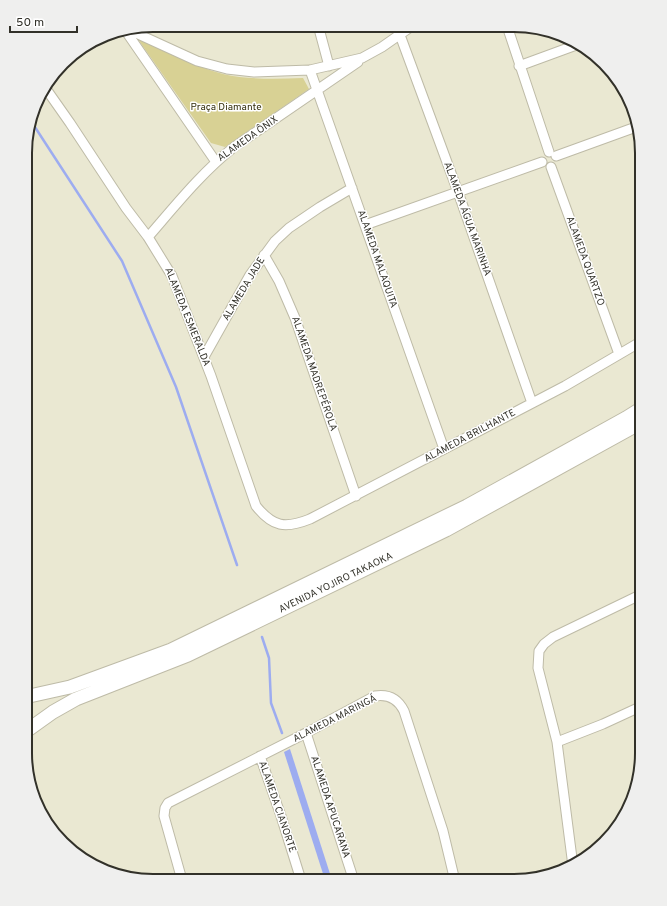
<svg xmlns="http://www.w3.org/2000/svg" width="667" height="906" font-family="Overpass,sans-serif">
	<rect width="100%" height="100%" fill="#eae8d2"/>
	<!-- green -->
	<path fill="#d8d194" d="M 137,38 C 165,51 193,66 223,74 C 249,80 277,79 303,78 L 309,89 L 225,147 L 211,143 Z"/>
	<!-- water -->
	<path fill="#9dacf0" d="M 290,749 L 332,880 L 325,880 L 284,752 Z"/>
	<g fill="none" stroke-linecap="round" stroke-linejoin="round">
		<!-- stream -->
		<path stroke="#9dacf0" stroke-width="2.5" d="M 31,121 L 122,261 L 176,387 L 237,565
			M 262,637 L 269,658 L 271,703 L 282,733"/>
		<defs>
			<path id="minor" d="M 318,25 L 329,66
				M 507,26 L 549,152
				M 127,29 L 197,61 L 227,69 L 254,72 L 310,70 L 362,58 L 382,47 L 412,26
				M 125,30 L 216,162
				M 400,35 L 458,192 L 532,403
				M 519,66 L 579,44
				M 310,70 L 444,449
				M 44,86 L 70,123 L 126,208 L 148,237 L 172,276 L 211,376 L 256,506 C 273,527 285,529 310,519 L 565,386 L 642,341
				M 556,156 L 636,127
				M 551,167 L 619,354
				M 365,225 L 542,162
				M 148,237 C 175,206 201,173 234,147 L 358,62
				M 264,255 L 279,281 L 295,318 L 356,496
				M 204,357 L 250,275 L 275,241 L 289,228 L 320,207 L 352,188
				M 306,733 L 354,881
				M 557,742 L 603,724 L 642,706
				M 260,756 L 281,816 L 301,880
				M 573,866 L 557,742 L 538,668 L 539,651 L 544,644 L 553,637 L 642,594
				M 182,880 L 164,816 L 165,808 L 168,803 L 306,733 L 375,696 C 388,694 398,699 404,711 L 443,831 L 455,881"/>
			<path id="secondary" d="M 25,697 L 70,687 L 171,650 L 467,506 L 626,418 L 642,408
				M 25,732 L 53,712 L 76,699 L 188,655 L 446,530 L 642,422"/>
		</defs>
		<!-- minor casing -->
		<use href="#minor" stroke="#bebba7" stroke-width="11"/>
		<!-- secondary casing -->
		<use href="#secondary" stroke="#bebba7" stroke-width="15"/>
		<!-- minor -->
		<use href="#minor" stroke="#fff" stroke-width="9"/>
		<!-- secondary -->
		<use href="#secondary" stroke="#fff" stroke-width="13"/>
	</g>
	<g text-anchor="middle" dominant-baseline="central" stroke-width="3" stroke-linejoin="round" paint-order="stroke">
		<!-- park labels -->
		<g font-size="10" fill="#322d0b" stroke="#fff">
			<text x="226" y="107">Praça Diamante</text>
		</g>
		<!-- street labels -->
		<g font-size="10" fill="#323129" stroke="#fff">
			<text transform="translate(248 139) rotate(-35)">ALAMEDA ÔNIX</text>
			<text transform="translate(467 219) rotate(70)">ALAMEDA ÁGUA MARINHA</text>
			<text transform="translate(377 259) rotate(71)">ALAMEDA MALAQUITA</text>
			<text transform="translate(585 261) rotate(70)">ALAMEDA QUARTZO</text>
			<text transform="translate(244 289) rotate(-59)">ALAMEDA JADE</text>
			<text transform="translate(187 317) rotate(68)">ALAMEDA ESMERALDA</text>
			<text transform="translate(314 374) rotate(71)">ALAMEDA MADREPÉROLA</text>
			<text transform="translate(470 436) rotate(-28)">ALAMEDA BRILHANTE</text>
			<text transform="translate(336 583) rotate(-26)">AVENIDA YOJIRO TAKAOKA</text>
			<text transform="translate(335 719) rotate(-27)">ALAMEDA MARINGÁ</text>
			<text transform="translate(277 807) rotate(71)">ALAMEDA CIANORTE</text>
			<text transform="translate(330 807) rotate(72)">ALAMEDA APUCARANA</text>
		</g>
	</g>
	<!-- crop -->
	<path d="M0 0H667V906H0ZM153 32H514A121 121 0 0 1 635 153V753A121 121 0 0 1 514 874H153A121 121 0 0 1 32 753V153A121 121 0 0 1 153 32Z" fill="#efefee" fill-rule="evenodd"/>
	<path fill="none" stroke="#323129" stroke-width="2" d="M153 32H514A121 121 0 0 1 635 153V753A121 121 0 0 1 514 874H153A121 121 0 0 1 32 753V153A121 121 0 0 1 153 32Z"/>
	<!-- scale -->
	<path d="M10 26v6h67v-6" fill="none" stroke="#323129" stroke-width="2"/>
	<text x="16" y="26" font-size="12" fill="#323129" stroke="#ffffff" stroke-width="3" paint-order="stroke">50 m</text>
</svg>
